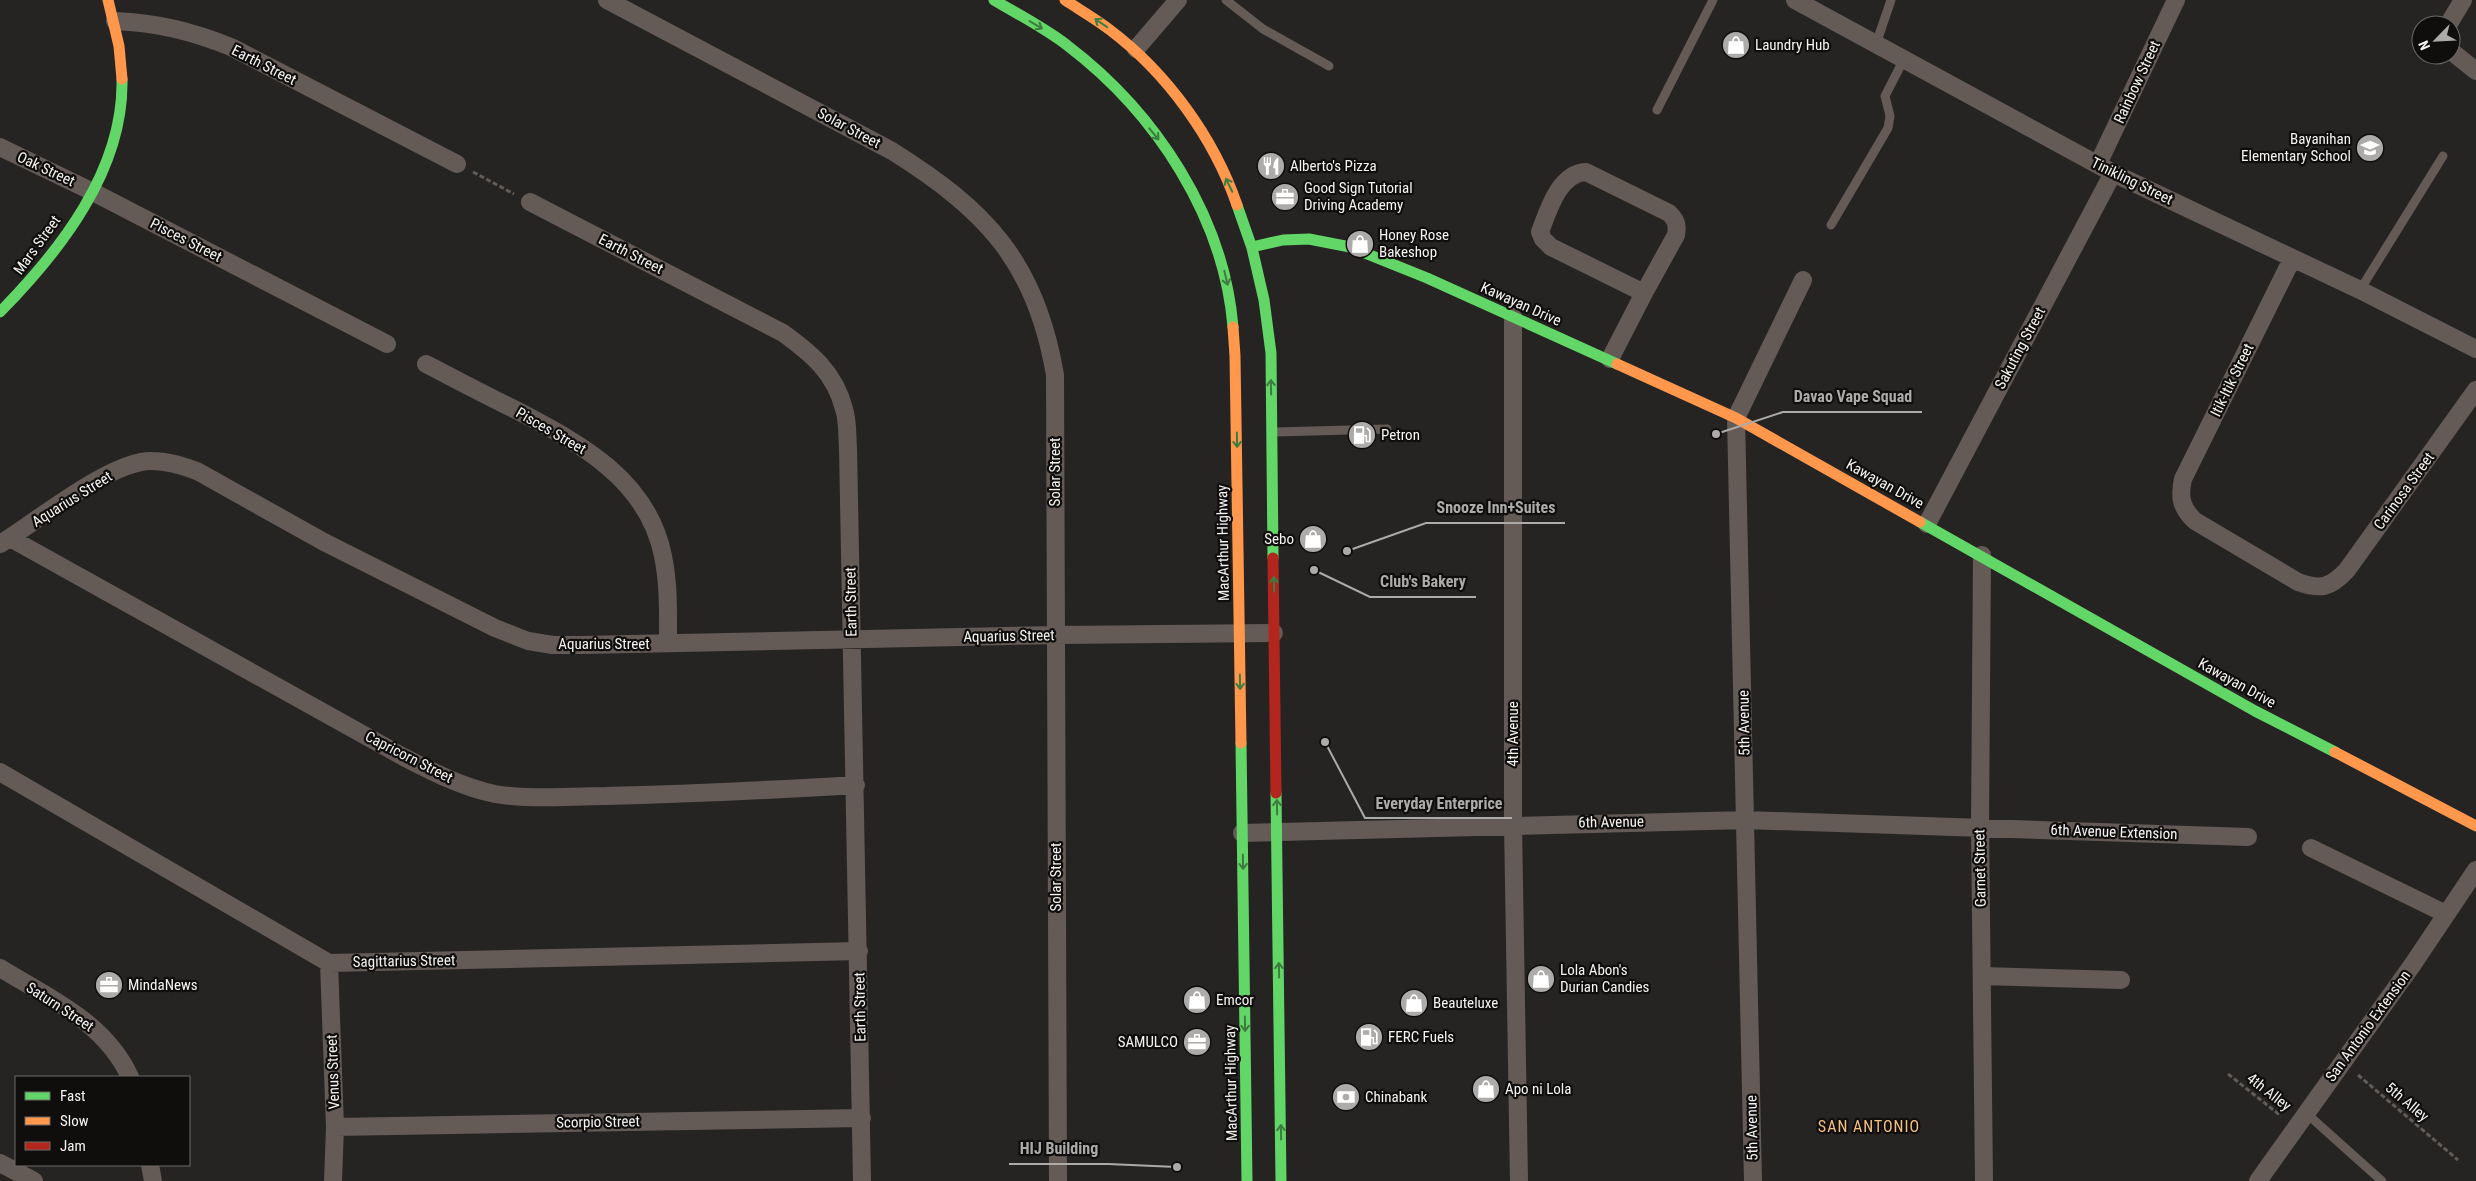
<svg xmlns="http://www.w3.org/2000/svg" width="2476" height="1181" font-family="'Roboto Condensed',sans-serif">
	<rect width="100%" height="100%" fill="#262422"/>
	<g fill="none" stroke-linecap="round" stroke-linejoin="round">
		<!-- path -->
		<path stroke="#625c59" stroke-width="3" stroke-dasharray="5 2.5" stroke-linecap="butt" d="M 473,172 L 514,194
			M 2228,1074 L 2281,1116
			M 2358,1075 L 2458,1160"/>
		<!-- lane -->
		<path stroke="#645b57" stroke-width="9" d="M 1226,0 L 1263,29 L 1329,66
			M 1876,44 L 1891,0
			M 1657,110 L 1713,0
			M 1831,225 L 1888,128 L 1890,116 L 1885,96 L 1904,59
			M 2360,290 L 2443,156
			M 1275,432 L 1387,429
			M 2306,1113 L 2382,1181"/>
		<!-- street -->
		<path stroke="#645b57" stroke-width="18" d="M 607,0 L 892,151 C 986,210 1036,262 1055,375 L 1058,1181
			M 1795,0 L 2113,173 L 2360,290 L 2476,349
			M 115,21 C 158,23 191,31 231,47 L 457,164
			M 2448,25 L 2463,0
			M 1136,49 L 1178,0
			M 2451,51 L 2476,71
			M 0,147 L 91,191 L 387,344
			M 2098,164 L 2176,0
			M 530,202 L 783,333 C 812,354 835,373 844,409 C 848,421 847,435 848,448 L 862,1181
			M 2292,259 L 2183,479 C 2179,497 2181,508 2195,521 L 2298,582 C 2321,590 2330,588 2347,570 L 2476,390
			M 1513,317 L 1513,824 L 1519,1181
			M 1610,359 L 1644,293 L 1676,235 C 1678,225 1676,220 1669,213 L 1586,172 C 1559,173 1548,211 1540,232 L 1543,239 L 1551,247 L 1644,293
			M 426,364 C 457,380 487,396 518,411 C 581,444 648,480 663,556 C 669,585 668,614 668,643
			M 1927,524 L 2113,173
			M 10,538 L 400,755 C 431,771 461,787 495,794 C 530,800 569,796 605,796 C 689,794 772,790 856,785
			M 0,544 C 36,522 111,460 152,461 C 168,461 182,466 197,471 L 324,542 L 495,628 L 528,641 L 553,645 L 582,645 L 1055,635 L 1274,633
			M 1982,555 L 1980,827 L 1984,1181
			M 0,772 L 329,963 L 859,951
			M 1242,833 L 1746,820 L 2248,837
			M 2311,848 L 2446,914
			M 329,963 L 335,1127 L 333,1181
			M 0,968 C 49,998 105,1022 130,1077
			M 1982,976 L 2121,980
			M 335,1127 L 862,1118
			M 0,1163 L 34,1181
			M 150,1165 L 153,1181
			M 1753,1181 L 1736,418 L 1803,280
			M 2258,1181 L 2413,964 L 2476,870"/>
		<!-- fast -->
		<path stroke="#63d668" stroke-width="11" d="M 994,0 C 1019,15 1045,28 1068,46 C 1156,113 1224,217 1233,327
			M 1237,205 L 1252,248 L 1264,300 L 1271,353 L 1273,558
			M 1252,247 L 1283,240 L 1309,239 L 1350,247 L 1427,278 L 1617,364
			M 0,312 C 60,251 124,170 122,79
			M 1920,522 L 2255,711 L 2335,752
			M 1241,743 L 1247,1181
			M 1276,793 L 1281,1181"/>
		<!-- slow -->
		<path stroke="#ff974d" stroke-width="11" d="M 108,0 L 119,46 L 122,79
			M 1065,0 C 1080,10 1096,19 1110,30 C 1167,73 1214,138 1237,205
			M 1233,327 L 1235,356 L 1241,743
			M 1617,364 L 1736,418 L 1920,522
			M 2335,752 L 2476,826"/>
		<!-- jam -->
		<path stroke="#b3261e" stroke-width="11" d="M 1273,558 L 1276,793"/>
	</g>
	<!-- one-way arrows -->
	<defs><path id="oneway-shaft" d="M-6 0H5M1.5-3L5.5 0L1.5 3" fill="none" stroke-width="1.6" stroke-linecap="round" stroke-linejoin="round" transform="scale(1.25)"/></defs>
	<g stroke="#3d7c3f">
		<use href="#oneway-shaft" transform="translate(1101 23) rotate(-146)"/>
		<use href="#oneway-shaft" transform="translate(1036 25) rotate(31)"/>
		<use href="#oneway-shaft" transform="translate(1154 134) rotate(50)"/>
		<use href="#oneway-shaft" transform="translate(1229 185) rotate(-116)"/>
		<use href="#oneway-shaft" transform="translate(1226 278) rotate(77)"/>
		<use href="#oneway-shaft" transform="translate(1271 387) rotate(-91)"/>
		<use href="#oneway-shaft" transform="translate(1237 440) rotate(89)"/>
		<use href="#oneway-shaft" transform="translate(1274 584) rotate(-91)"/>
		<use href="#oneway-shaft" transform="translate(1240 682) rotate(89)"/>
		<use href="#oneway-shaft" transform="translate(1277 807) rotate(-91)"/>
		<use href="#oneway-shaft" transform="translate(1243 862) rotate(89)"/>
		<use href="#oneway-shaft" transform="translate(1279 970) rotate(-91)"/>
		<use href="#oneway-shaft" transform="translate(1245 1024) rotate(89)"/>
		<use href="#oneway-shaft" transform="translate(1281 1132) rotate(-91)"/>
	</g>
	<!-- icons -->
	<defs>
		<symbol id="shop-disc" viewBox="-11 -11 22 22"><circle r="9.5" fill="#adaba9" stroke="#0f0e0c"/><path d="M-5-2.5h2.3a2.7 3.5 0 0 1 5.4 0H5L5.5 6h-11ZM-1.5-2.5h3a1.5 2.3 0 0 0-3 0Z" fill="#fff"/></symbol>
		<symbol id="school-disc" viewBox="-11 -11 22 22"><circle r="9.5" fill="#adaba9" stroke="#0f0e0c"/><path d="M0-5L7-2L0 1L-7-2ZM-4 1L0 2.5L4 1V4Q0 6-4 4Z" fill="#fff"/></symbol>
		<symbol id="restaurant-disc" viewBox="-11 -11 22 22"><circle r="9.5" fill="#adaba9" stroke="#0f0e0c"/><path d="M-5-6h1v4h1v-4h1v4h1v-4h1v5L-1.5 .5V6h-2V.5L-5-1ZM5-6V6H3V1.5H1.5Q1.5-4 5-6Z" fill="#fff"/></symbol>
		<symbol id="office-disc" viewBox="-11 -11 22 22"><circle r="9.5" fill="#adaba9" stroke="#0f0e0c"/><path d="M-6-3h4V-5.5h4V-3h4V5H-6ZM-1-4.5V-3h2v-1.5ZM-6 0V1H6V0Z" fill="#fff"/></symbol>
		<symbol id="fuel-disc" viewBox="-11 -11 22 22"><circle r="9.5" fill="#adaba9" stroke="#0f0e0c"/><path d="M-5.5-6h7V0h2V4h1.3V-2.5L3-4.5l.8-.8L6-3V5H2.5V1h-1V6h-7ZM-4.2-4.7v3.2H.2V-4.7Z" fill="#fff"/></symbol>
		<symbol id="bank-disc" viewBox="-11 -11 22 22"><circle r="9.5" fill="#adaba9" stroke="#0f0e0c"/><path d="M-6-4H6V4H-6ZM0-2.3a2.3 2.3 0 1 0 0 4.6a2.3 2.3 0 1 0 0-4.6Z" fill="#fff"/></symbol>
	</defs>
	<g fill-rule="evenodd">
		<use href="#shop-disc" x="1720" y="29" width="32" height="32"/>
		<use href="#school-disc" x="2354" y="132" width="32" height="32"/>
		<use href="#restaurant-disc" x="1255" y="150" width="32" height="32"/>
		<use href="#office-disc" x="1269" y="181" width="32" height="32"/>
		<use href="#shop-disc" x="1344" y="228" width="32" height="32"/>
		<use href="#fuel-disc" x="1346" y="419" width="32" height="32"/>
		<use href="#shop-disc" x="1297" y="523" width="32" height="32"/>
		<use href="#shop-disc" x="1525" y="963" width="32" height="32"/>
		<use href="#office-disc" x="93" y="969" width="32" height="32"/>
		<use href="#shop-disc" x="1181" y="984" width="32" height="32"/>
		<use href="#shop-disc" x="1398" y="987" width="32" height="32"/>
		<use href="#fuel-disc" x="1353" y="1021" width="32" height="32"/>
		<use href="#office-disc" x="1181" y="1026" width="32" height="32"/>
		<use href="#shop-disc" x="1470" y="1073" width="32" height="32"/>
		<use href="#bank-disc" x="1330" y="1081" width="32" height="32"/>
	</g>
	<g text-anchor="middle" dominant-baseline="central" stroke-width="4.5" stroke-linejoin="round" paint-order="stroke">
		<!-- poi labels -->
		<g font-size="15" fill="#f5f3f1" stroke="#0f0e0c" text-anchor="start">
			<text x="1755" y="45">Laundry Hub</text>
			<text x="2351" y="139" text-anchor="end">Bayanihan<tspan x="2351" dy="17">Elementary School</tspan></text>
			<text x="1290" y="166">Alberto's Pizza</text>
			<text x="1304" y="188">Good Sign Tutorial<tspan x="1304" dy="17">Driving Academy</tspan></text>
			<text x="1379" y="235">Honey Rose<tspan x="1379" dy="17">Bakeshop</tspan></text>
			<text x="1381" y="435">Petron</text>
			<text x="1294" y="539" text-anchor="end">Sebo</text>
			<text x="1560" y="970">Lola Abon's<tspan x="1560" dy="17">Durian Candies</tspan></text>
			<text x="128" y="985">MindaNews</text>
			<text x="1216" y="1000">Emcor</text>
			<text x="1433" y="1003">Beauteluxe</text>
			<text x="1388" y="1037">FERC Fuels</text>
			<text x="1178" y="1042" text-anchor="end">SAMULCO</text>
			<text x="1505" y="1089">Apo ni Lola</text>
			<text x="1365" y="1097">Chinabank</text>
		</g>
		<!-- street labels -->
		<g font-size="15" fill="#f5f3f1" stroke="#0f0e0c">
			<text transform="translate(264 65) rotate(27)">Earth Street</text>
			<text transform="translate(2137 82) rotate(-65)">Rainbow Street</text>
			<text transform="translate(849 128) rotate(28)">Solar Street</text>
			<text transform="translate(46 169) rotate(25)">Oak Street</text>
			<text transform="translate(2132 181) rotate(26)">Tinikling Street</text>
			<text transform="translate(186 240) rotate(27)">Pisces Street</text>
			<text transform="translate(37 245) rotate(-54)">Mars Street</text>
			<text transform="translate(631 254) rotate(27)">Earth Street</text>
			<text transform="translate(1521 304) rotate(24)">Kawayan Drive</text>
			<text transform="translate(2020 348) rotate(-62)">Sakuting Street</text>
			<text transform="translate(2232 380) rotate(-64)">Itik-Itik Street</text>
			<text transform="translate(551 431) rotate(30)">Pisces Street</text>
			<text transform="translate(1055 472) rotate(-90)">Solar Street</text>
			<text transform="translate(1885 484) rotate(29)">Kawayan Drive</text>
			<text transform="translate(2404 491) rotate(-54)">Carinosa Street</text>
			<text transform="translate(72 499) rotate(-32)">Aquarius Street</text>
			<text transform="translate(1223 543) rotate(-91)">MacArthur Highway</text>
			<text transform="translate(851 602) rotate(-91)">Earth Street</text>
			<text transform="translate(1009 636) rotate(-1)">Aquarius Street</text>
			<text x="604" y="644">Aquarius Street</text>
			<text transform="translate(2237 683) rotate(29)">Kawayan Drive</text>
			<text transform="translate(1744 723) rotate(-91)">5th Avenue</text>
			<text transform="translate(1513 734) rotate(-90)">4th Avenue</text>
			<text transform="translate(409 757) rotate(27)">Capricorn Street</text>
			<text transform="translate(1611 822) rotate(-1)">6th Avenue</text>
			<text transform="translate(2114 832) rotate(2)">6th Avenue Extension</text>
			<text transform="translate(1980 868) rotate(-91)">Garnet Street</text>
			<text transform="translate(1056 877) rotate(-90)">Solar Street</text>
			<text transform="translate(404 961) rotate(-1)">Sagittarius Street</text>
			<text transform="translate(60 1007) rotate(33)">Saturn Street</text>
			<text transform="translate(860 1007) rotate(-91)">Earth Street</text>
			<text transform="translate(2368 1026) rotate(-54)">San Antonio Extension</text>
			<text transform="translate(333 1072) rotate(-92)">Venus Street</text>
			<text transform="translate(1231 1083) rotate(-91)">MacArthur Highway</text>
			<text transform="translate(2269 1092) rotate(38)">4th Alley</text>
			<text transform="translate(2407 1102) rotate(40)">5th Alley</text>
			<text transform="translate(598 1122) rotate(-1)">Scorpio Street</text>
			<text transform="translate(1752 1128) rotate(-91)">5th Avenue</text>
		</g>
		<!-- neighbourhood labels -->
		<g font-size="16" letter-spacing="1" fill="#f7c083" stroke="#0f0e0c">
			<text x="1869" y="1126">SAN ANTONIO</text>
		</g>
	</g>
	<!-- callouts -->
	<path fill="none" stroke="#adaba9" stroke-width="2" d="M1716 434L1783 412H1922M1347 551L1426 523H1565M1314 570L1370 597H1476M1325 742L1365 818H1512M1177 1167L1108 1164H1009"/>
	<g fill="#adaba9" stroke="#0f0e0c" stroke-width="2">
		<circle cx="1716" cy="434" r="5"/>
		<circle cx="1347" cy="551" r="5"/>
		<circle cx="1314" cy="570" r="5"/>
		<circle cx="1325" cy="742" r="5"/>
		<circle cx="1177" cy="1167" r="5"/>
	</g>
	<g font-size="16" text-anchor="middle" font-weight="bold" fill="#adaba9" stroke="#0f0e0c" stroke-width="4.5" stroke-linejoin="round" paint-order="stroke">
		<text x="1853" y="402">Davao Vape Squad</text>
		<text x="1496" y="513">Snooze Inn+Suites</text>
		<text x="1423" y="587">Club's Bakery</text>
		<text x="1439" y="809">Everyday Enterprice</text>
		<text x="1059" y="1154">HIJ Building</text>
	</g>
	<!-- legend -->
	<rect x="15" y="1076" width="175" height="90" fill="#0f0e0c" stroke="#6b6a68"/>
	<rect x="25" y="1092" width="25" height="8" fill="#63d668" stroke="#6b6a68"/>
	<text x="60" y="1101" font-size="15" fill="#f5f3f1">Fast</text>
	<rect x="25" y="1117" width="25" height="8" fill="#ff974d" stroke="#6b6a68"/>
	<text x="60" y="1126" font-size="15" fill="#f5f3f1">Slow</text>
	<rect x="25" y="1142" width="25" height="8" fill="#b3261e" stroke="#6b6a68"/>
	<text x="60" y="1151" font-size="15" fill="#f5f3f1">Jam</text>
	<!-- north arrow -->
	<g transform="translate(2436 40) rotate(246)"><circle r="24" fill="#0f0e0c" stroke="#6b6a68"/>
	<path d="M0-4L9 19L0 12L-9 19Z" fill="#adaba9"/>
	<text y="-8" font-size="14" font-weight="bold" text-anchor="middle" fill="#f5f3f1">N</text>
	</g>
</svg>
